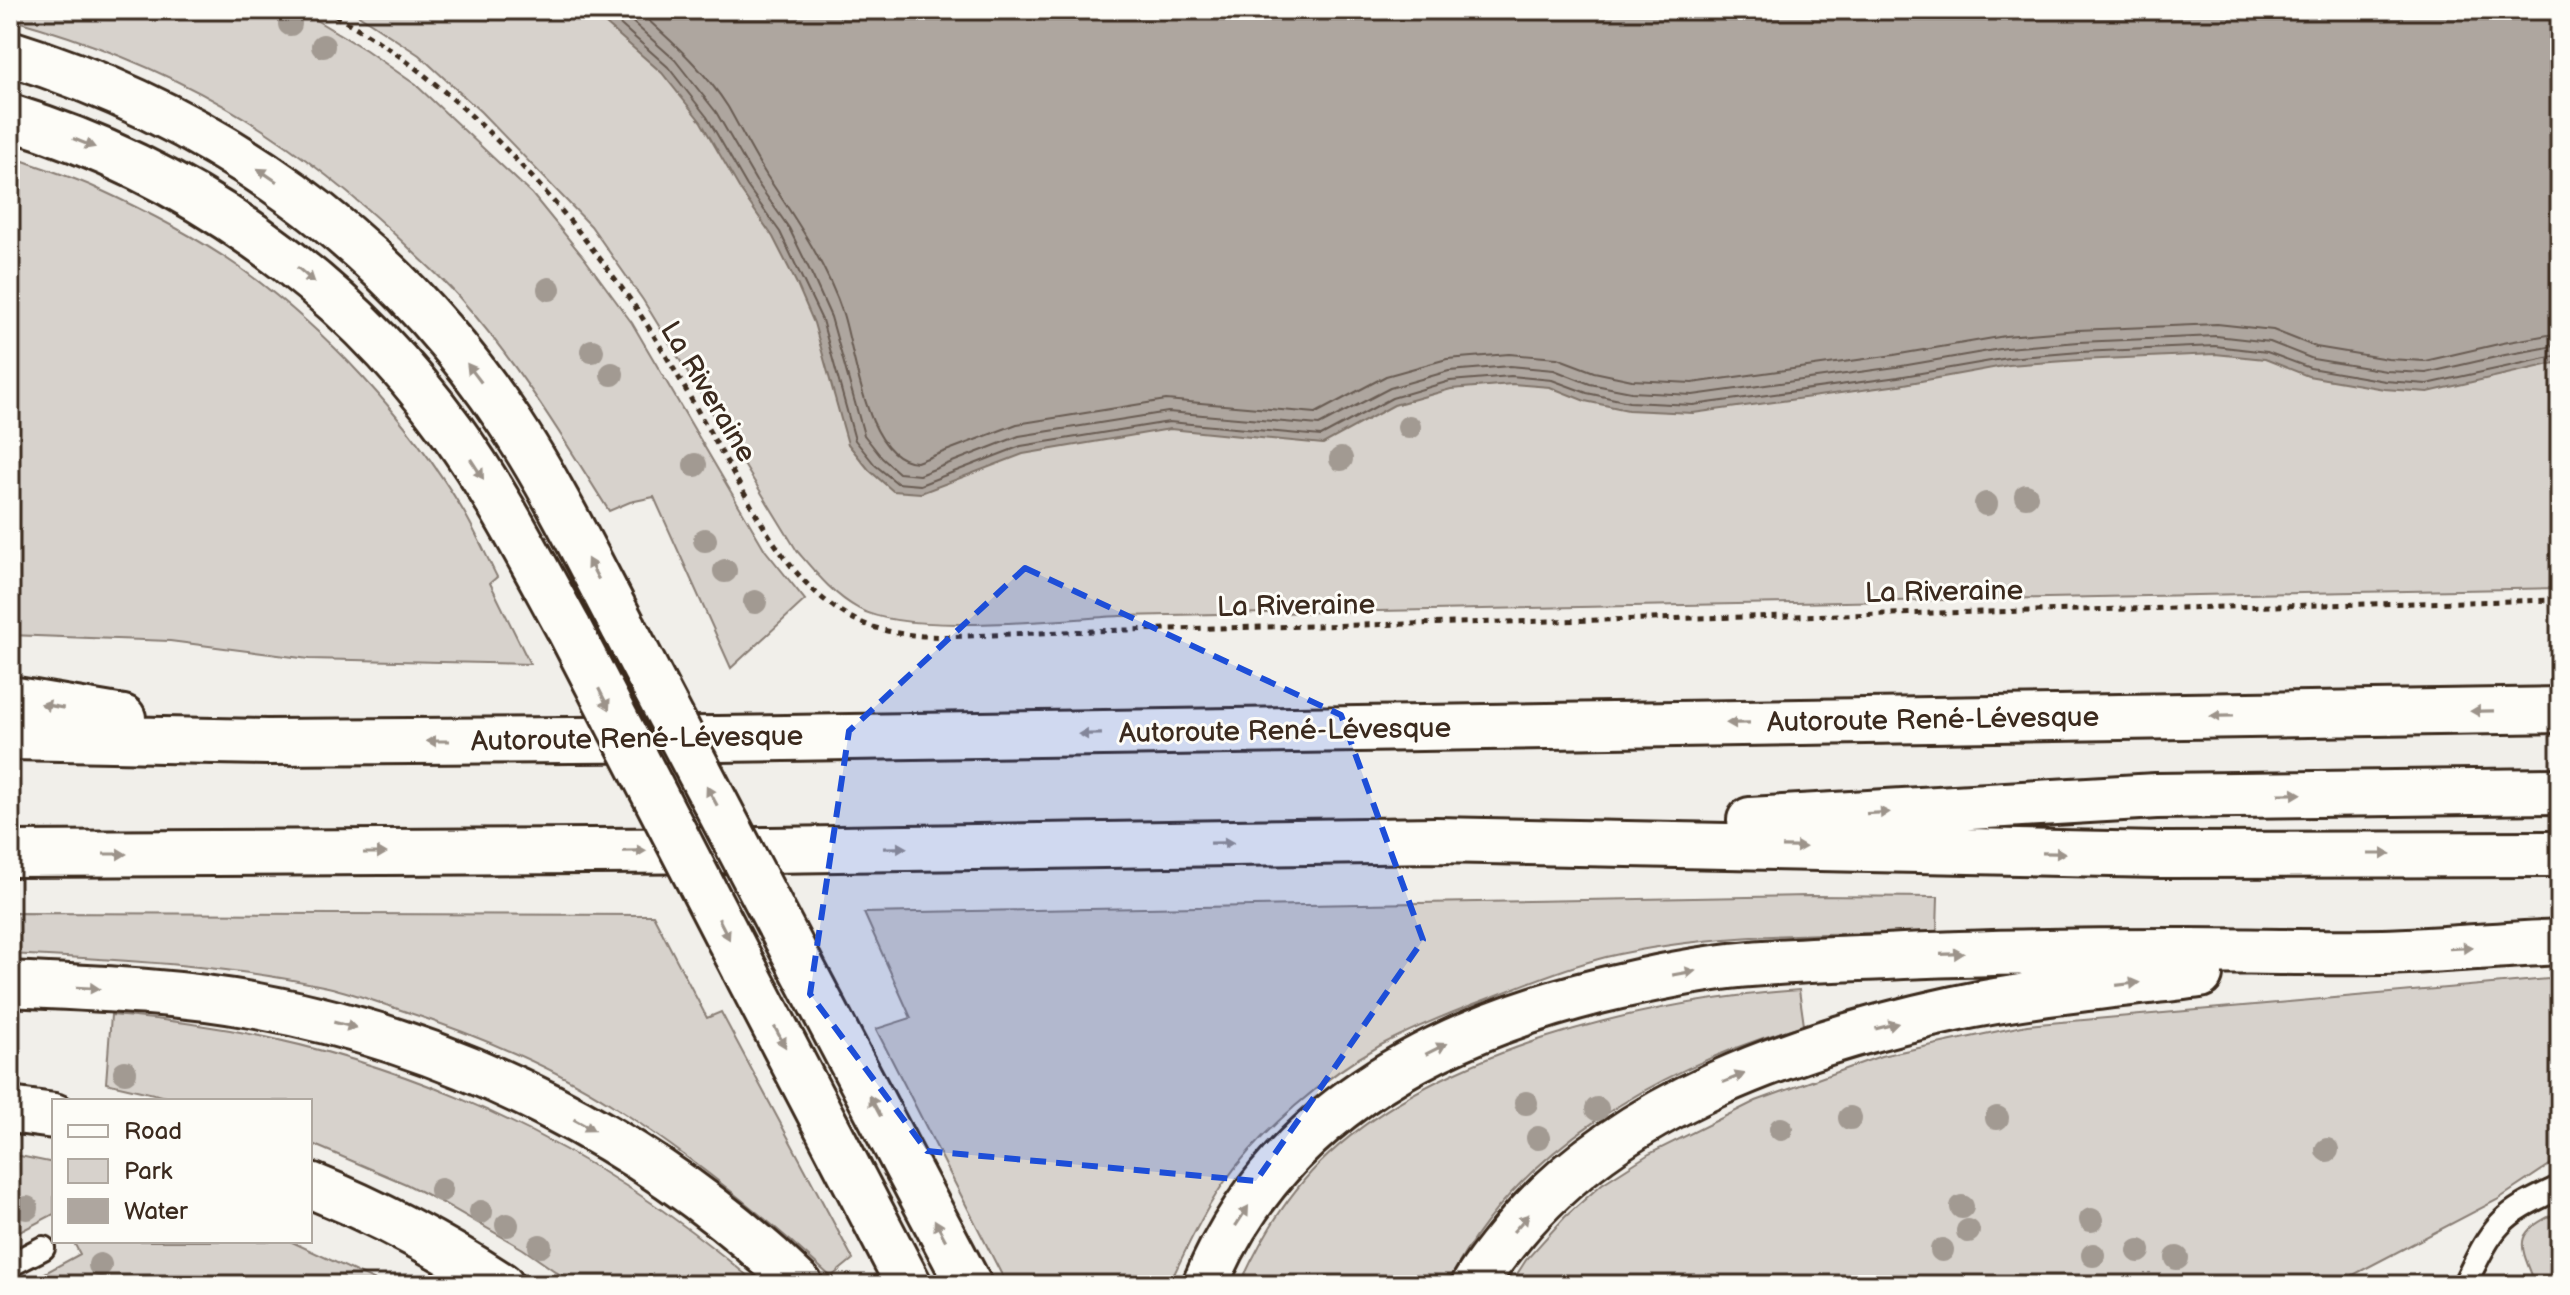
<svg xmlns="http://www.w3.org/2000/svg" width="2570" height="1295" font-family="'Balsamiq Sans',sans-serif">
	<rect width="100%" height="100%" fill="#f1efea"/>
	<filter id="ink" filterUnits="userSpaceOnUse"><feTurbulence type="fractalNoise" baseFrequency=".0125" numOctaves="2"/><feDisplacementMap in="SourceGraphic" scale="16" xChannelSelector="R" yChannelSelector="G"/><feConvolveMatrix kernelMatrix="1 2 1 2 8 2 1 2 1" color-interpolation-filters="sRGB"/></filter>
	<g filter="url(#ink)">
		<!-- green -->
		<path fill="#d7d2cc" stroke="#897e75" stroke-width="2" d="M 10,10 L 299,10 L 366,50 L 416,85 L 532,194 L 585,259 L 632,323 L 765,550 L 805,600 L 731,668 L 654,497 L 630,502 L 609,511 C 563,438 517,362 459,297 C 443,279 424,263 407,246 C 288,131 169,63 10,19 Z
			M 351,10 L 1641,10 L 2560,308 L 2560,588 L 1120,616 C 1061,619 907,636 859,609 C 833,595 815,572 797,551 L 643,300 L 591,226 L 481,112 L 419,55 Z
			M 10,156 C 38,167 68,175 96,188 C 144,210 195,236 239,267 C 328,331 408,418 464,512 C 476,533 486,555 497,577 L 490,583 L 530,664 L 309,659 L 170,641 L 10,635 Z
			M 1808,896 L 1938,897 L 1937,932 C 1830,934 1711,932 1606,957 C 1567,967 1529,982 1492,997 C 1455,1011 1417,1026 1381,1045 C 1325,1076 1260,1131 1223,1184 C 1202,1215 1185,1251 1169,1285 L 1007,1285 L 876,1029 L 911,1018 L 864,913 Z
			M 10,913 L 653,915 L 707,1018 L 721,1012 L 853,1259 L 831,1277 C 762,1214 691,1156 612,1105 C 547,1063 471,1033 398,1009 C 373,1001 348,991 323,986 C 221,964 114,960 10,954 Z
			M 2560,978 L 2560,1158 L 2497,1200 L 2353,1275 L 2358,1285 C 2338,1282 2339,1273 2318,1285 L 1510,1285 L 1526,1260 L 1565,1217 L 1602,1184 L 1649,1154 L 1756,1101 L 1881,1056 L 2027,1025 Z
			M 1799,990 L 1804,1025 C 1662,1066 1515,1149 1447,1285 L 1240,1285 C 1260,1240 1285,1198 1320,1163 C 1434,1050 1643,1001 1799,990 Z
			M 111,1015 C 354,1033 575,1126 758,1285 L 575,1285 L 523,1249 L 443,1203 L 406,1184 L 310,1143 L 310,1101 L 184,1101 L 106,1083 Z
			M 10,1154 L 54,1163 L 54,1214 L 10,1237 Z
			M 2560,1211 L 2560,1285 L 2536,1285 C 2518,1241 2512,1234 2560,1211 Z
			M 73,1241 L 290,1241 L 384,1285 L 23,1285 L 80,1254 Z"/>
		<!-- water -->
		<path fill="#aea69f" stroke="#80746b" stroke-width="2" d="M 590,10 L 2560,10 L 2560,362 L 2428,392 L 2384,389 L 2308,376 L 2265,359 L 2215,354 L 2080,360 L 2009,365 L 1899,385 L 1693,413 L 1628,410 L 1585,401 L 1550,387 L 1512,384 L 1451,389 L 1394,405 L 1323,444 L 1170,429 L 1023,454 L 921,493 L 893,491 L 869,470 L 848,444 L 814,323 L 797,284 L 773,237 L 741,191 L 701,122 L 662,73 Z"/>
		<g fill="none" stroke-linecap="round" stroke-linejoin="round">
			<!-- shore -->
			<path stroke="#695c52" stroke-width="2" d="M 604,10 L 668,67 L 707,117 L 747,186 L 780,232 L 822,320 L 855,440 L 875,465 L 897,483 L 920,485 L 1021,446 L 1169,422 L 1321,436 L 1392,398 L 1450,381 L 1511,376 L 1552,380 L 1587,393 L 1629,402 L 1693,405 L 1898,377 L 2008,358 L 2080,352 L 2215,346 L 2267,352 L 2310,368 L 2385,381 L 2427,384 L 2560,355
				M 619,10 L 675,60 L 716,112 L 756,181 L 789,228 L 813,277 L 831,317 L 864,435 L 882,458 L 899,473 L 919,475 L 1019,436 L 1168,412 L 1319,425 L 1390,388 L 1449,371 L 1510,366 L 1554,370 L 1590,384 L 1631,392 L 1693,395 L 1896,367 L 2006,348 L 2079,342 L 2216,336 L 2270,342 L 2313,359 L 2386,371 L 2426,373 L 2505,355 L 2560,345
				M 637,10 C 670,40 704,69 728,107 C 741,130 753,154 767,176 C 796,220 826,263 843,314 C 855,351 866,461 917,462 L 1017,424 L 1166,400 L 1316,413 L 1386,376 L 1447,359 L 1509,354 L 1557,358 L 1594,372 L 1632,380 L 1692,383 L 1894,355 L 2005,336 L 2078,330 L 2217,324 L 2273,330 L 2316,347 L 2388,359 L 2425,361 L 2503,343 L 2560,333"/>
			<defs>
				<path id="service" d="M 10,1265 L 43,1248
					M 2464,1285 C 2475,1264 2484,1241 2500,1224 C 2515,1207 2540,1197 2560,1187"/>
				<path id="tertiary" d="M 10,1110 L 54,1116
					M 310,1185 C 377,1212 441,1246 501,1285"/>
				<path id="motorway" d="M 10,53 C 216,117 389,240 509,421 C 552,486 587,558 624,628
					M 10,117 C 187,171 343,280 452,431 C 497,493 532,562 569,629
					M 10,699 L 123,718
					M 10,737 L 267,742 L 718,739 L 2560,710
					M 1750,820 L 2156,796 L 2560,791
					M 10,854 L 769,850 L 1436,840 L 2161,855 L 2560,854
					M 800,964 L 969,1285
					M 744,968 L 909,1285
					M 10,984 C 93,988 176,991 257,1006 C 459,1043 653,1142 800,1285
					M 1205,1285 C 1274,1117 1431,1033 1599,991 C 1642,981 1686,971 1730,966 C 1782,960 1834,959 1886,957 C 1984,952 2083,951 2182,951 C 2249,951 2316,953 2382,952 C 2441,950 2501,945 2560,942
					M 1474,1285 C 1485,1266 1500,1248 1514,1231 C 1619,1104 1797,1043 1954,1009 C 2035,992 2119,985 2200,975"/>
			</defs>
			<!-- service casing -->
			<use href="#service" stroke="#3b2a1e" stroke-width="28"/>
			<!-- tertiary casing -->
			<use href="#tertiary" stroke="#3b2a1e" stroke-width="50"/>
			<!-- motorway casing -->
			<use href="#motorway" stroke="#3b2a1e" stroke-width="50"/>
			<!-- path -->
			<path stroke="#3b2a1e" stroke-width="5" stroke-dasharray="6 6" stroke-linecap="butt" d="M 324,10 C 443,69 553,191 629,298 C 662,345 690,398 719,448 C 757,514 795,601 873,627 C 916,641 966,636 1011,634 C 1063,632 1115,630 1168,629 L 2560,600"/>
			<!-- service -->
			<use href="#service" stroke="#fdfcf7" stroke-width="22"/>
			<!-- tertiary -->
			<use href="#tertiary" stroke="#fdfcf7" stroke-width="44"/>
			<!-- motorway -->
			<use href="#motorway" stroke="#fdfcf7" stroke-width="44"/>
			<defs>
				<path id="motorway-bridge" d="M 624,628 L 800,964
					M 569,629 L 744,968"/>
			</defs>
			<!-- motorway-bridge casing -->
			<use href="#motorway-bridge" stroke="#3b2a1e" stroke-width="50" stroke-linecap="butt"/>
			<!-- motorway-bridge -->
			<use href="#motorway-bridge" stroke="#fdfcf7" stroke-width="44"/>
		</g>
		<!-- trees -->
		<g fill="#a29a92">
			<circle cx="290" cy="24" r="12"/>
			<circle cx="323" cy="46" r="12"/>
			<circle cx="549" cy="289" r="12"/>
			<circle cx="592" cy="351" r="12"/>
			<circle cx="612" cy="374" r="12"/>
			<circle cx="1409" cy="427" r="12"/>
			<circle cx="1341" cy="459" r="12"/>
			<circle cx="695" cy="465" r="12"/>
			<circle cx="2026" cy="496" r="12"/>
			<circle cx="1986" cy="504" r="12"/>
			<circle cx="705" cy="540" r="12"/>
			<circle cx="725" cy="571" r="12"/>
			<circle cx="755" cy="602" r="12"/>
			<circle cx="125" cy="1072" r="12"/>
			<circle cx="1526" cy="1103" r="12"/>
			<circle cx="1597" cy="1109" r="12"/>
			<circle cx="1850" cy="1118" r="12"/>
			<circle cx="1997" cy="1118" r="12"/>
			<circle cx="1781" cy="1129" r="12"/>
			<circle cx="1538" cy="1138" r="12"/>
			<circle cx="2327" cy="1150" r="12"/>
			<circle cx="441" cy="1190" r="12"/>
			<circle cx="1962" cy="1207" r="12"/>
			<circle cx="27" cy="1208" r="12"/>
			<circle cx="481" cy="1212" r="12"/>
			<circle cx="2091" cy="1220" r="12"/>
			<circle cx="507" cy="1225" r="12"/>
			<circle cx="1968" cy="1231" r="12"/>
			<circle cx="540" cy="1246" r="12"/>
			<circle cx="1942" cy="1250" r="12"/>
			<circle cx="2139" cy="1251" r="12"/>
			<circle cx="2093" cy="1255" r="12"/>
			<circle cx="2177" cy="1258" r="12"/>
			<circle cx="100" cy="1265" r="12"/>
		</g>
		<!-- one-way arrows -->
		<defs><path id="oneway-solid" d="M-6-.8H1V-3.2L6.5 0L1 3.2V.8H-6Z" transform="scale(2)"/></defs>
		<g fill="#9c938a">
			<use href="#oneway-solid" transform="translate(84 143) rotate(22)"/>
			<use href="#oneway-solid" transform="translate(267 175) rotate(-146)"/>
			<use href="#oneway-solid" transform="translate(306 275) rotate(41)"/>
			<use href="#oneway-solid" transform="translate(474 373) rotate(-127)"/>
			<use href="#oneway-solid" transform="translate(477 469) rotate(57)"/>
			<use href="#oneway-solid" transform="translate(593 569) rotate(-118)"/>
			<use href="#oneway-solid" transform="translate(604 699) rotate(63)"/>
			<use href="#oneway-solid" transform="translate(52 706) rotate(-170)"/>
			<use href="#oneway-solid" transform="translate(2482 711) rotate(179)"/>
			<use href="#oneway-solid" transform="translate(2222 716) rotate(179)"/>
			<use href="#oneway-solid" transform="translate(1738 723) rotate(179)"/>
			<use href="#oneway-solid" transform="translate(1090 734) rotate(179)"/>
			<use href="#oneway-solid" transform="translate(438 741) rotate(180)"/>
			<use href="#oneway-solid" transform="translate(2290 794) rotate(-1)"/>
			<use href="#oneway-solid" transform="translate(712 796) rotate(-118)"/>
			<use href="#oneway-solid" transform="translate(1878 813) rotate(-3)"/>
			<use href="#oneway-solid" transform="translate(1222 843) rotate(-1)"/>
			<use href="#oneway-solid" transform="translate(1794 847) rotate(1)"/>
			<use href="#oneway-solid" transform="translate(895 848) rotate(-1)"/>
			<use href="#oneway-solid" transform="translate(635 851) rotate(-1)"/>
			<use href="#oneway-solid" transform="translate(375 853)"/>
			<use href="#oneway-solid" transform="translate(2054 853) rotate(1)"/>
			<use href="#oneway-solid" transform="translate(115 854)"/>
			<use href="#oneway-solid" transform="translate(2379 854)"/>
			<use href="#oneway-solid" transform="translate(724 929) rotate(63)"/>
			<use href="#oneway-solid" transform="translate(2461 948) rotate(-3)"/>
			<use href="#oneway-solid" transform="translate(1952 954) rotate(-2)"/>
			<use href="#oneway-solid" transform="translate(1684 973) rotate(-10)"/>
			<use href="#oneway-solid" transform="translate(2128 984) rotate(-7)"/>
			<use href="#oneway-solid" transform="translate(88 988) rotate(3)"/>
			<use href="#oneway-solid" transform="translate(345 1025) rotate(14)"/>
			<use href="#oneway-solid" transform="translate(1887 1026) rotate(-14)"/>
			<use href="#oneway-solid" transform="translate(780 1037) rotate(62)"/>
			<use href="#oneway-solid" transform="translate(1436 1049) rotate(-27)"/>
			<use href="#oneway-solid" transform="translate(1734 1078) rotate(-22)"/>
			<use href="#oneway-solid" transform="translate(875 1106) rotate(-118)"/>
			<use href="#oneway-solid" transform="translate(584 1125) rotate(29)"/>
			<use href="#oneway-solid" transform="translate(1242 1216) rotate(-57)"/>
			<use href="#oneway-solid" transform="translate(1521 1223) rotate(-49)"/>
			<use href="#oneway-solid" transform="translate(940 1230) rotate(-118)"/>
		</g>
	</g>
	<!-- marked area -->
	<path fill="#1d4ed8" fill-opacity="0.2" stroke="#1d4ed8" stroke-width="6" stroke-dasharray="16 10" stroke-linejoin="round" d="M 1025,568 L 1341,715 L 1423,940 L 1256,1181 L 927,1151 L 810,994 L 849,731 Z"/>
	<g text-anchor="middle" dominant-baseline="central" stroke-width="6" stroke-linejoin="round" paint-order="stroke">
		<!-- street labels -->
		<g font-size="28" fill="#3b2a1e" stroke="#fdfcf7">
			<text transform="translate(708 392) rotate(59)">La Riveraine</text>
			<text transform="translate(1944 592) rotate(-1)">La Riveraine</text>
			<text transform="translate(1296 606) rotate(-1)">La Riveraine</text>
			<text transform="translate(1933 720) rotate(-1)">Autoroute René-Lévesque</text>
			<text transform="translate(1285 731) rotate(-1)">Autoroute René-Lévesque</text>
			<text transform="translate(637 739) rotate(-1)">Autoroute René-Lévesque</text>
		</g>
	</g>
	<!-- margin -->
	<rect width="2570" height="1295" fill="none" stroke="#fdfcf7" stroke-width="40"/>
	<rect x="20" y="20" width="2530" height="1255" fill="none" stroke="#3b2a1e" stroke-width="3" filter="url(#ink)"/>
	<!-- legend -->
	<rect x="52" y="1099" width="260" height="144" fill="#fdfcf7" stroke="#afa8a0" stroke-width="2"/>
	<rect x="68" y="1125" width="40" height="12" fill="#fdfcf7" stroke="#afa8a0" stroke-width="2"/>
	<text x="124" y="1139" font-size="24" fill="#3b2a1e">Road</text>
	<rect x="68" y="1159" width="40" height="24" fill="#d7d2cc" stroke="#afa8a0" stroke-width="2"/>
	<text x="124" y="1179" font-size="24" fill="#3b2a1e">Park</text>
	<rect x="68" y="1199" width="40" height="24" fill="#aea69f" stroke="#afa8a0" stroke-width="2"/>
	<text x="124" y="1219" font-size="24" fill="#3b2a1e">Water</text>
</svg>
